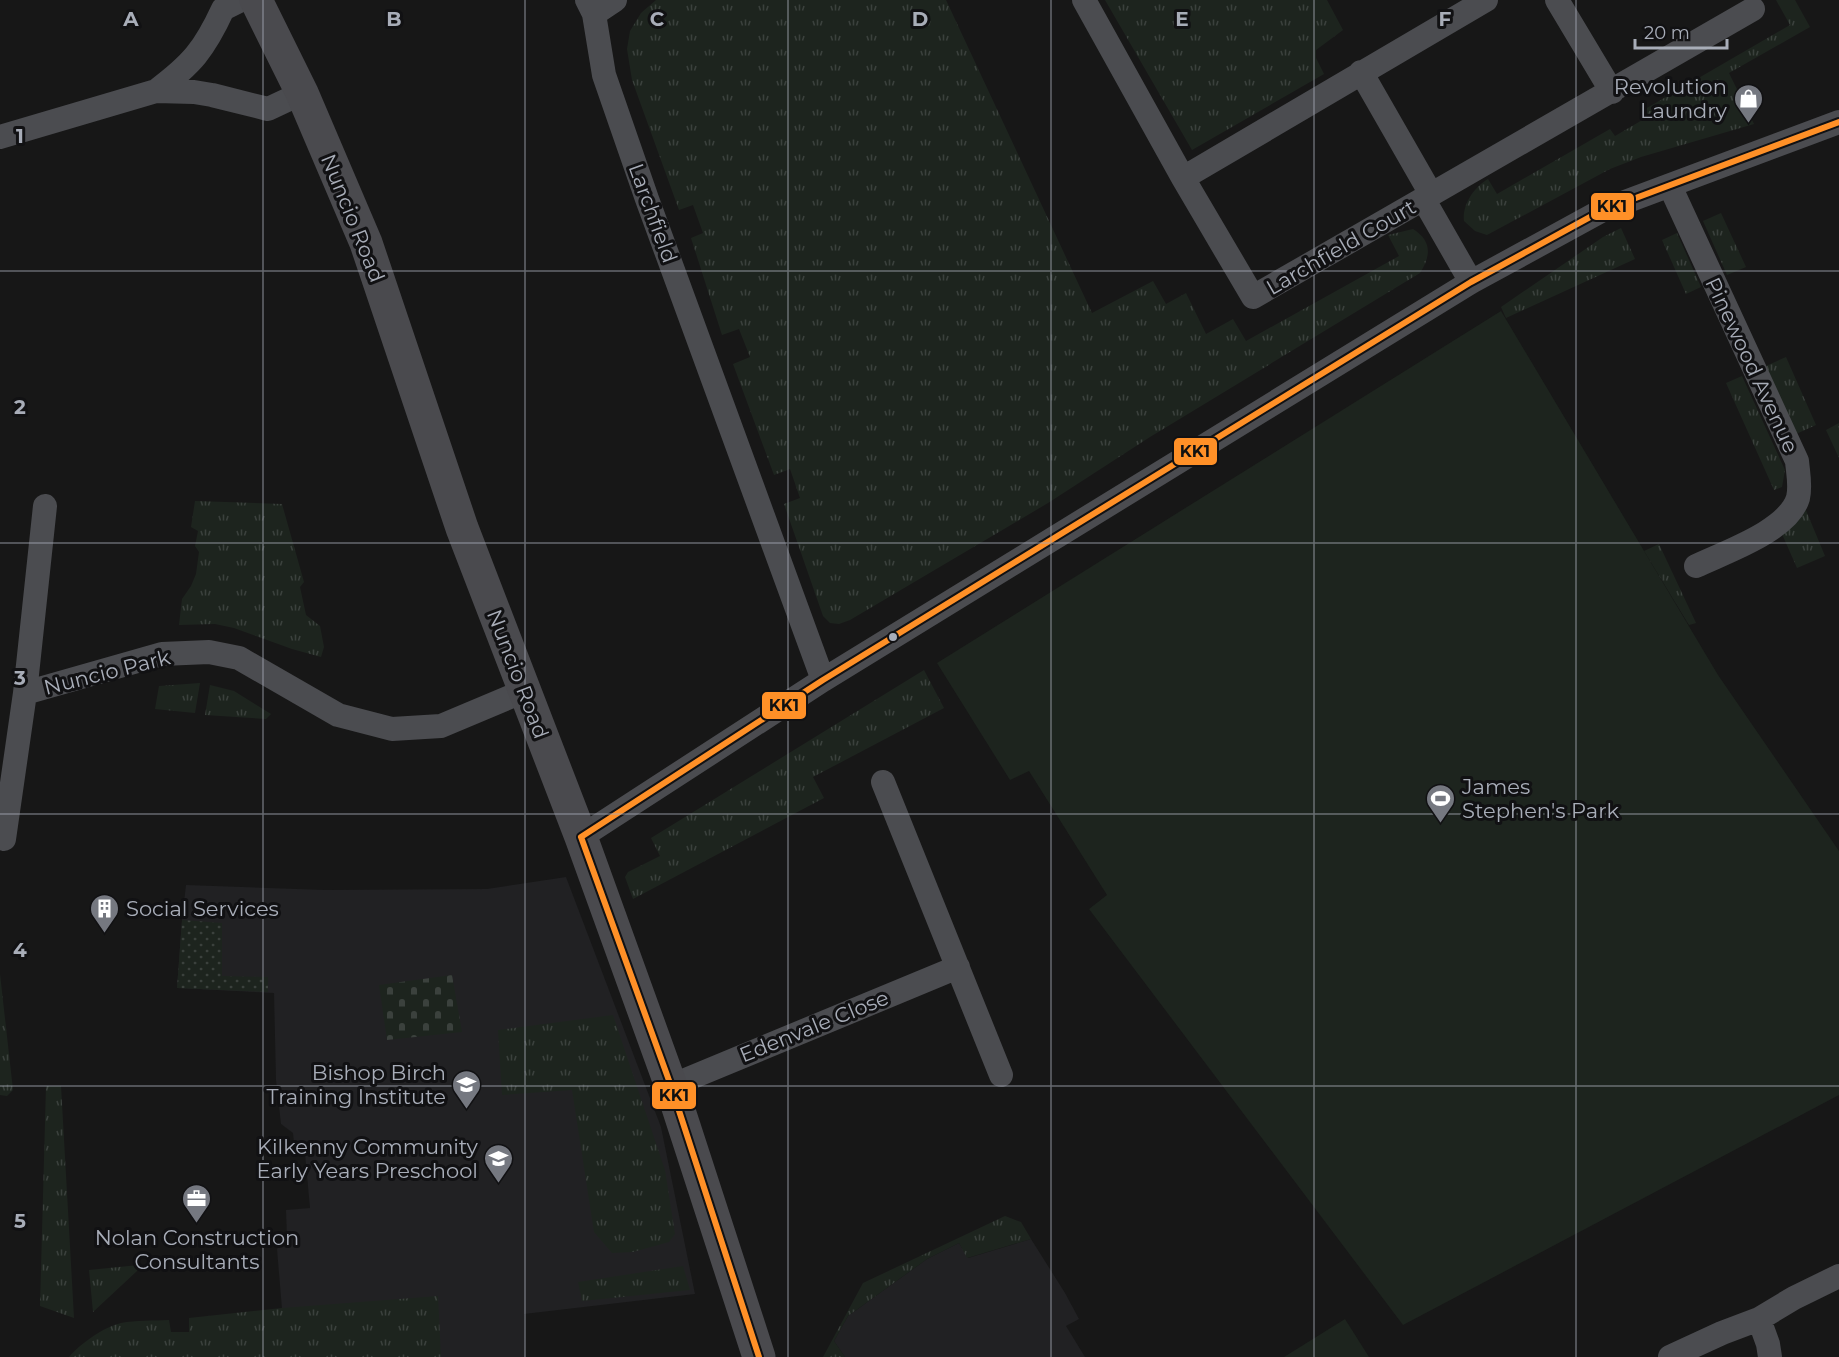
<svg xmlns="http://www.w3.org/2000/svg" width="1839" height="1357" font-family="Montserrat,sans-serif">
	<defs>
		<pattern id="grass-tufts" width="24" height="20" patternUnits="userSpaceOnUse" patternTransform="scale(1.5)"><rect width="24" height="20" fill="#1d241e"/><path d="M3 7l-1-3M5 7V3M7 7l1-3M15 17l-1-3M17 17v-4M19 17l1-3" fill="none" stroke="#3b413d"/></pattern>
		<pattern id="cemetery-stones" width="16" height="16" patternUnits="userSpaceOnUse" patternTransform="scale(1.5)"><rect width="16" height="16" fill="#1d241e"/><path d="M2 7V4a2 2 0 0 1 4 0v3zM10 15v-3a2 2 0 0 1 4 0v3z" fill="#3b413d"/></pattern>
		<pattern id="garden-dots" width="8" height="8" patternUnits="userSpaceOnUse" patternTransform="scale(1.5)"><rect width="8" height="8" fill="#1d241e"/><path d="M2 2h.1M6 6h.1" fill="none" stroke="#3b413d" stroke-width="1.8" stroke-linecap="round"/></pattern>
	</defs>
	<rect width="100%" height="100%" fill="#171717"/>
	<!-- built -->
	<path fill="#212123" d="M 566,877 L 661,1127 L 695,1294 L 524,1314 L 525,1357 L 286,1357 L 277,1249 L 287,1238 L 286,1210 L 310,1208 L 304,1143 L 294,1143 L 293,1133 L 281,1124 L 276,1080 L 274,993 L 177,988 L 182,920 L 186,885 L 325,890 L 487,889 Z
		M 1031,1239 L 1065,1293 L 1079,1319 L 1066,1326 L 1085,1357 L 845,1357 L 834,1341 L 848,1316 L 927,1259 L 959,1243 L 968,1258 Z"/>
	<!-- grass -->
	<path fill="url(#grass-tufts)" d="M 656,0 L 946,0 L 1092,313 L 1153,281 L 1166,304 L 1186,293 L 1206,334 L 1233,319 L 1246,341 L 1399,256 L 1388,235 L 1413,229 C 1432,241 1431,256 1420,273 L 1150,437 L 1048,503 L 850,620 L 839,624 L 830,623 L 823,616 L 784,504 L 800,498 L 790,469 L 774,475 L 733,364 L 750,357 L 739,329 L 722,335 L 691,238 L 703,233 L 693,205 L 679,210 L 632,80 L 627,49 L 630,31 L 641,13 Z
		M 1105,0 L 1327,0 L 1343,30 L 1316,50 L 1316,58 L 1324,74 L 1192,150 Z
		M 1776,0 L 1795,0 L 1810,27 L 1729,73 L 1754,124 L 1641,157 L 1610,169 L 1487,235 L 1475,231 L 1464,221 C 1462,205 1474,187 1488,179 L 1497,194 L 1610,129 L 1615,136 L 1644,119 L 1640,112 L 1790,25 Z
		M 1721,213 L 1746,267 L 1727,275 L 1703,221 Z
		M 1621,228 L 1635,259 L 1506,318 L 1501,307 L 1603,237 Z
		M 1677,233 L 1701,287 L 1686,294 L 1662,240 Z
		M 1786,357 L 1816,425 L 1796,434 L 1766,366 Z
		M 1742,376 L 1785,470 L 1782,487 L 1774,490 L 1726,383 Z
		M 1839,423 L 1839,458 L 1826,430 Z
		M 195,501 L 282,504 L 304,582 L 300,587 L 306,615 L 320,626 L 324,647 L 321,657 L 292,649 L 234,628 L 215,624 L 179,625 L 182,599 L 191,586 L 196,574 L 199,552 L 195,546 L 198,531 L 191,527 Z
		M 1805,508 L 1825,556 L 1797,568 L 1782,534 Z
		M 1659,544 L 1696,623 L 1689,625 L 1644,551 Z
		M 924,670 L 944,708 L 813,777 L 824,798 L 633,899 L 625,877 L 628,872 L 660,856 L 651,838 Z
		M 200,683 L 195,713 L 155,709 L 159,686 Z
		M 210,685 L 234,691 L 271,714 L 266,719 L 205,715 Z
		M 0,974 L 13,1090 L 7,1096 L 0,1095 Z
		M 613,1015 L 665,1170 L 675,1234 L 669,1242 L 633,1252 L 612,1253 L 594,1232 L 572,1090 L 502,1095 L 498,1030 Z
		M 46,1086 L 61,1086 L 74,1318 L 40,1306 Z
		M 1005,1216 L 1021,1222 L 1031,1239 L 967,1258 L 959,1243 L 927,1259 L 848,1316 L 834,1341 L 845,1357 L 823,1357 L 863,1283 Z
		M 139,1265 L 137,1271 L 93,1312 L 89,1270 Z
		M 683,1266 L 690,1290 L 582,1301 L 578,1282 Z
		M 438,1296 L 441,1357 L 69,1357 C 81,1343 104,1327 121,1323 C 136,1320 154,1321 169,1320 L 171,1332 L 189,1332 L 189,1318 L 282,1308 Z"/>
	<!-- cemetery -->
	<path fill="url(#cemetery-stones)" d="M 452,975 L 462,1032 L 387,1040 L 379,985 Z"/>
	<!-- garden -->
	<path fill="url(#garden-dots)" d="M 182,920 L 222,923 L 222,976 L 268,977 L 268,992 L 177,988 Z"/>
	<!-- pitch -->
	<path fill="#1d241e" d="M 1501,311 L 1718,675 L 1839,851 L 1839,1095 L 1403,1325 L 1089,909 L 1107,895 L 1029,771 L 1010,780 L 937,663 Z
		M 1345,1319 L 1369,1357 L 1284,1357 Z"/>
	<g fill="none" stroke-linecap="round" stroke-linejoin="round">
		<!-- street -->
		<path stroke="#4b4c50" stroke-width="24" d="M 587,0 L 594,14 L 604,75 L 647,199 L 823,680
			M 1084,0 L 1183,178 L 1253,297 L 1753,9
			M 1557,0 L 1612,92
			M 594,14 L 615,0
			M 1361,72 L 1431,194
			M 156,91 C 192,64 204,50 223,9 L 241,0
			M 0,137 L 156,91 L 194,92 L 212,95 L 268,109 L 302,93
			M 1183,178 L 1486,0
			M 1670,186 L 1797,461 C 1798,473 1801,486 1798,498 C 1788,531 1725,552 1696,566
			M 1424,200 L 1471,282
			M 45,506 L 25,693 L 162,654 L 209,652 L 239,658 L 338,715 L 392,729 L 441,726 L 524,691
			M 883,782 L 1001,1075
			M 581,837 L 823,680 L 1471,282 L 1601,211 L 1839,122
			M 4,839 L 25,693
			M 671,1086 L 958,967
			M 1759,1319 L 1768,1344 L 1770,1357
			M 1670,1357 L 1722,1333 L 1759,1319 L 1794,1298 L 1839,1276"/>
		<!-- secondary -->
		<path stroke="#4a4a4e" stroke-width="33" d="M 256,0 L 302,93 L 366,243 L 462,528 L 581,837 L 671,1086 L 759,1357"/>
		<defs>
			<path id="bus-1" d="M 581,837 L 823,680 L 1471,282 L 1601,211 L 1839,122
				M 581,837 L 671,1086 L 759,1357"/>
		</defs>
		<!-- bus-1 casing -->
		<use href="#bus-1" stroke="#111113" stroke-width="10"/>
		<!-- bus-1 -->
		<use href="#bus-1" stroke="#ff9027" stroke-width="6"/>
	</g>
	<!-- grid -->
	<path fill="none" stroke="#a8adb8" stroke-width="1.5" stroke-opacity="0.55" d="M 263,0 L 263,1357M 525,0 L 525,1357M 788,0 L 788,1357M 1051,0 L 1051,1357M 1314,0 L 1314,1357M 1576,0 L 1576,1357M 0,271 L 1839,271M 0,543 L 1839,543M 0,814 L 1839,814M 0,1086 L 1839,1086"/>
	<!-- icons -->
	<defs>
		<symbol id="shop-pin" viewBox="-11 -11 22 30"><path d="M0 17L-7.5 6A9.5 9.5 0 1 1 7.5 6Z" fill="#757880" stroke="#111113"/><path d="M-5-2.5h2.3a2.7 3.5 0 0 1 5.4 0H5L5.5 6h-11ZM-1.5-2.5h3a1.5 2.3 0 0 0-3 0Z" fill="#fff"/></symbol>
		<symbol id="stadium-pin" viewBox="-11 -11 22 30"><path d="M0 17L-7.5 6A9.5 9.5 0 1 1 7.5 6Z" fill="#757880" stroke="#111113"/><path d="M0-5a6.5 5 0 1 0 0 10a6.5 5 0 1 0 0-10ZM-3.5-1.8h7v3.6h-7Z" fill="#fff"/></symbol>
		<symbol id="building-pin" viewBox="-11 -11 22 30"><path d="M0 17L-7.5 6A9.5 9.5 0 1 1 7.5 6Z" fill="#757880" stroke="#111113"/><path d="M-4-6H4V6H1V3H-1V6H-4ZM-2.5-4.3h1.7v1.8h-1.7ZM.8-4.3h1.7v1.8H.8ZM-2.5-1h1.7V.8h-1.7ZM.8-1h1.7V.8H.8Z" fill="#fff"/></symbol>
		<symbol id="university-pin" viewBox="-11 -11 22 30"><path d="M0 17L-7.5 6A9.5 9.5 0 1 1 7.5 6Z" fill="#757880" stroke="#111113"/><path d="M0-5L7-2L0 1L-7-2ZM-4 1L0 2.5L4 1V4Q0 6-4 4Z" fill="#fff"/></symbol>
		<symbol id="school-pin" viewBox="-11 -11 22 30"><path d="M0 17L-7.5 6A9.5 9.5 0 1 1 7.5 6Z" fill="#757880" stroke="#111113"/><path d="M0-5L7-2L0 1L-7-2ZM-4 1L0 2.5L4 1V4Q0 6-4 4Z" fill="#fff"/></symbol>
		<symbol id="office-pin" viewBox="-11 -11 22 30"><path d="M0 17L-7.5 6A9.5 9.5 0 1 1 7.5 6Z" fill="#757880" stroke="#111113"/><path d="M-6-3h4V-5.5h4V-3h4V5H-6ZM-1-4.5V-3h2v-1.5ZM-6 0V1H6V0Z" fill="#fff"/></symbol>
	</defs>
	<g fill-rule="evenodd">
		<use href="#shop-pin" x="1732" y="82" width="33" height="45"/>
		<use href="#stadium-pin" x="1424" y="782" width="33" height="45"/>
		<use href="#building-pin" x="88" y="892" width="33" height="45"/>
		<use href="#university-pin" x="450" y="1068" width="33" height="45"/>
		<use href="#school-pin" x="482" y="1142" width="33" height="45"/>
		<use href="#office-pin" x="180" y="1182" width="33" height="45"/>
	</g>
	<!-- markers -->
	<circle fill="#a8adb8" stroke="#111113" stroke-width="2" cx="893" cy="637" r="5"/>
	<g text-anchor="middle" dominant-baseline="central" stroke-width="6" stroke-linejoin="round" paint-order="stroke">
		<!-- poi labels -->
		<g font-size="21" fill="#a8adb8" stroke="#111113" text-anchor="end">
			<text x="1727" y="86">Revolution<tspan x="1727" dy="24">Laundry</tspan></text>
			<text x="1462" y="786" text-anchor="start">James<tspan x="1462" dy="24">Stephen's Park</tspan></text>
			<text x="126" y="908" text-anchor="start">Social Services</text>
			<text x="446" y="1072">Bishop Birch<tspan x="446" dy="24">Training Institute</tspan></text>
			<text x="478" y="1146">Kilkenny Community<tspan x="478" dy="24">Early Years Preschool</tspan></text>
			<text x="197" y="1237" text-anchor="middle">Nolan Construction<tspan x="197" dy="24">Consultants</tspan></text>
		</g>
		<!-- street labels -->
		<g font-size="21" fill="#a8adb8" stroke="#111113">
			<text transform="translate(653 213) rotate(70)">Larchfield</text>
			<text transform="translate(353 218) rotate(68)">Nuncio Road</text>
			<text transform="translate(1341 247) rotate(-30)">Larchfield Court</text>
			<text transform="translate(1752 365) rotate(65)">Pinewood Avenue</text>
			<text transform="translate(107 672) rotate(-14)">Nuncio Park</text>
			<text transform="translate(518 674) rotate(69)">Nuncio Road</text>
			<text transform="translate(814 1026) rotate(-22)">Edenvale Close</text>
		</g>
	</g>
	<g font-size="20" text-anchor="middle" font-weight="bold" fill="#a8adb8" stroke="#111113" stroke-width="6" stroke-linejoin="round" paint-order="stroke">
		<text x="131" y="26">A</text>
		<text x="394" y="26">B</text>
		<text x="657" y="26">C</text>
		<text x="920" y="26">D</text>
		<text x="1182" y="26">E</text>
		<text x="1445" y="26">F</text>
		<text x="20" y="143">1</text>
		<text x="20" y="414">2</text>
		<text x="20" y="685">3</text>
		<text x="20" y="957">4</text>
		<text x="20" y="1228">5</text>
	</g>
	<g stroke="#111113" stroke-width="2">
		<rect x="1590" y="192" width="45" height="29" rx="6" fill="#ff9027"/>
		<rect x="1173" y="437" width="45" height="29" rx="6" fill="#ff9027"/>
		<rect x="761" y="691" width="46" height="29" rx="6" fill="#ff9027"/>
		<rect x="651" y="1081" width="46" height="29" rx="6" fill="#ff9027"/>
	</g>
	<g font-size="16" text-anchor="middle" font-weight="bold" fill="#111">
		<text x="1612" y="212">KK1</text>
		<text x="1195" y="457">KK1</text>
		<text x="784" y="711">KK1</text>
		<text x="674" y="1101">KK1</text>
	</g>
	<!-- scale -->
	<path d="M1635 39v9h92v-9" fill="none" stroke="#a8adb8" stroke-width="3"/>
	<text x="1644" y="39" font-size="18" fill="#a8adb8" stroke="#111113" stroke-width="4.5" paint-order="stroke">20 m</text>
</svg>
